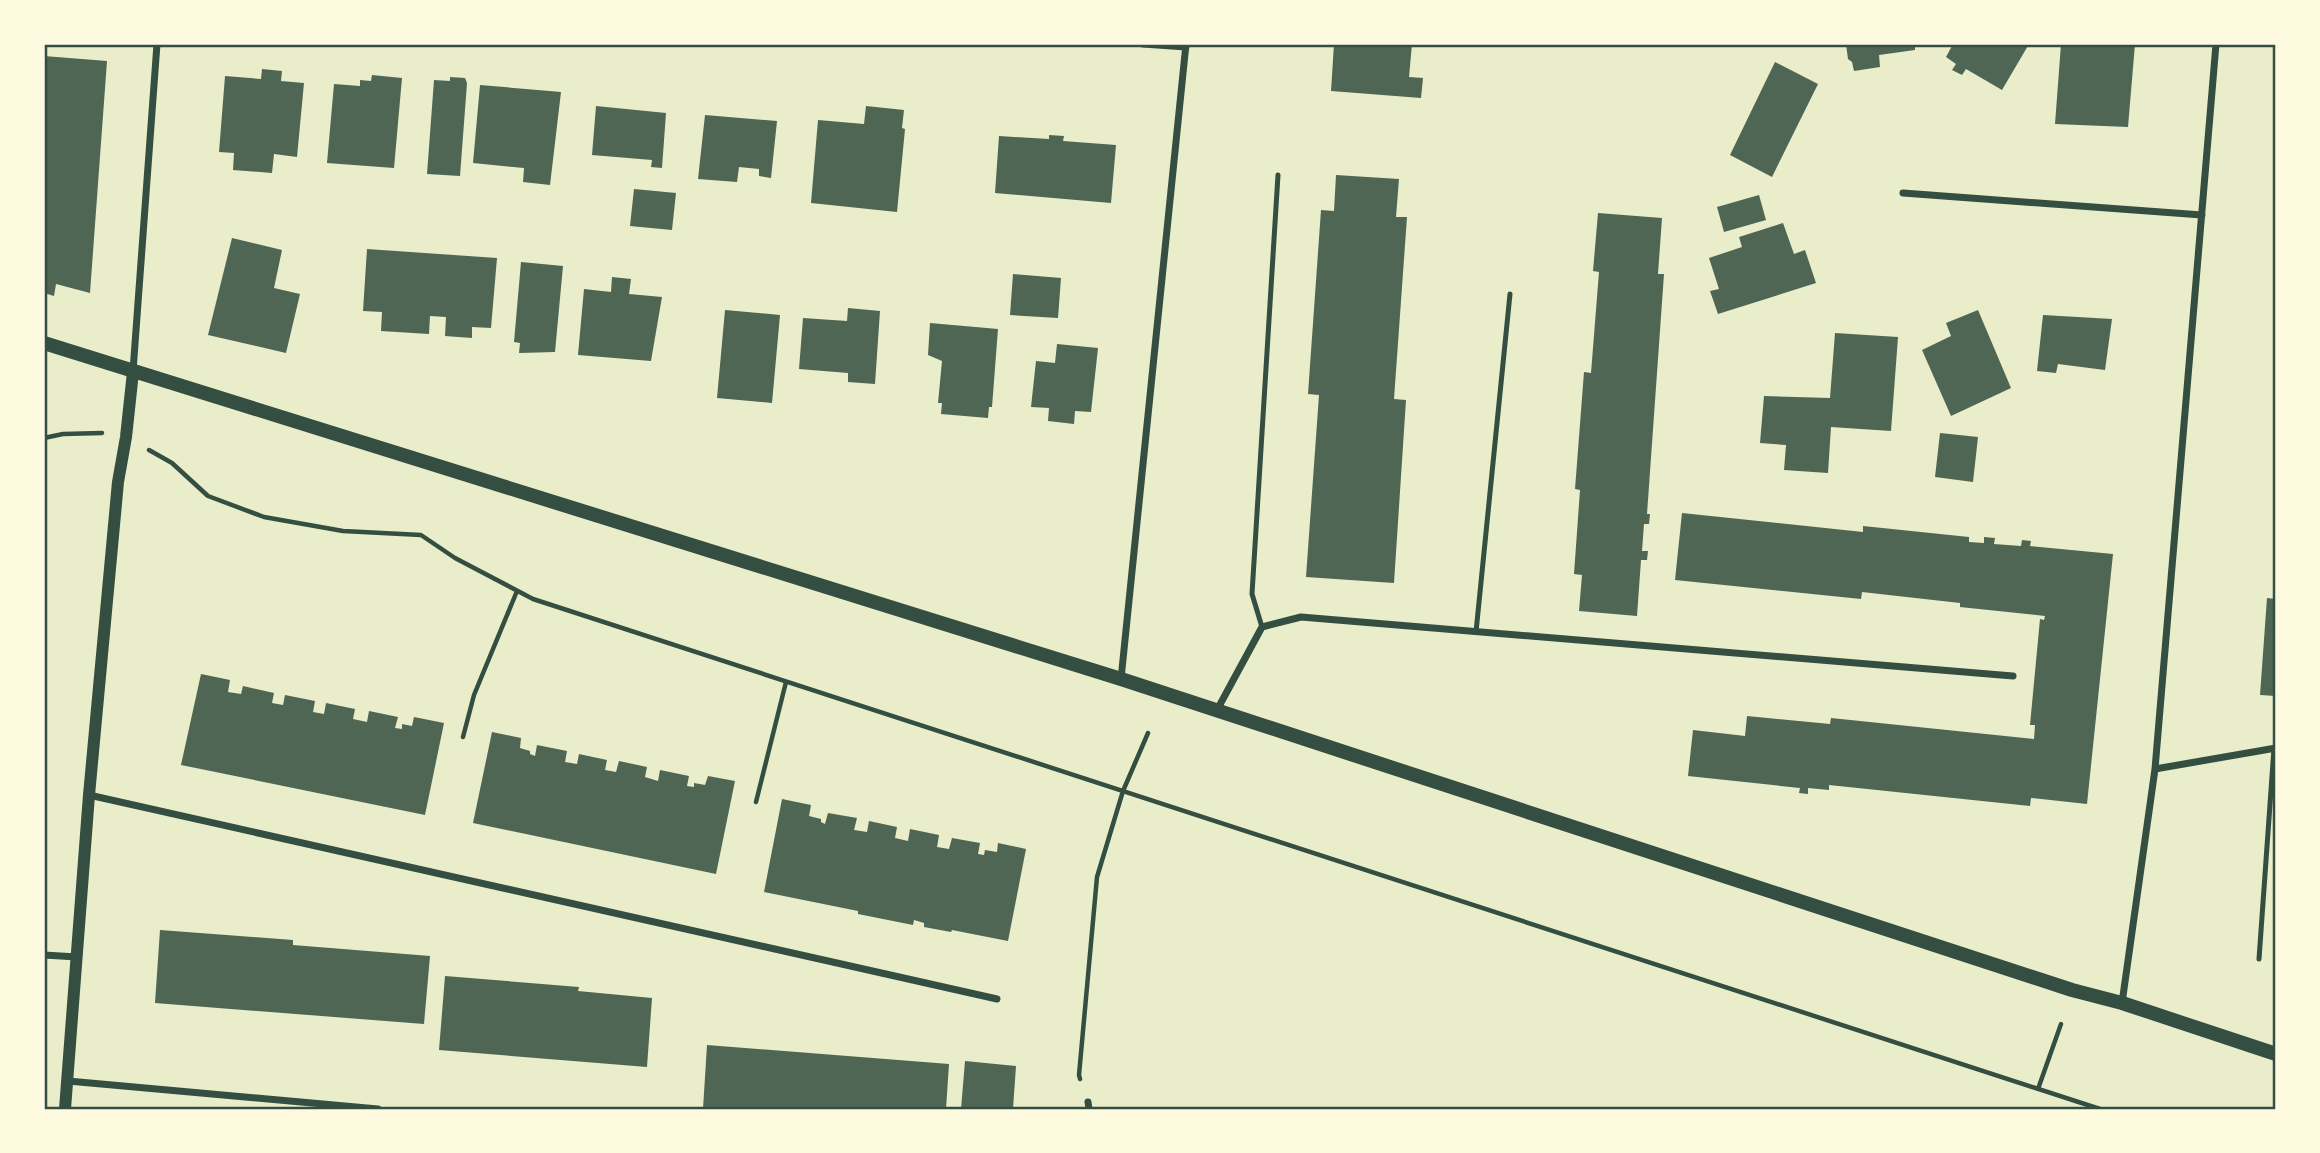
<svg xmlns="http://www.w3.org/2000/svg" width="2320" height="1153" font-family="Poppins,sans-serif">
	<rect width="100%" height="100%" fill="#e9edc9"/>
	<!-- building -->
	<path fill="#4f6655" d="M 1334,44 L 1412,44 L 1409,77 L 1423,78 L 1421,98 L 1331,91 Z
		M 1846,44 L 1915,44 L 1915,50 L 1879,55 L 1880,67 L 1854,71 L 1852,62 L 1848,59 Z
		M 1953,44 L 2014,45 L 2029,44 L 2002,90 L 1966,69 L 1962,75 L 1952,70 L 1956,64 L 1946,57 Z
		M 2061,44 L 2135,44 L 2128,127 L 2055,124 Z
		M 44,56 L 107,61 L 90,293 L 56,284 L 54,296 L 44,293 Z
		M 1775,62 L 1818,84 L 1772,177 L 1730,155 Z
		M 262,69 L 282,71 L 281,81 L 304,83 L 297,157 L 274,154 L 272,173 L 233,170 L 234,153 L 219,152 L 225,76 L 261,79 Z
		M 372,75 L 402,78 L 394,168 L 327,163 L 334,84 L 360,86 L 360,80 L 371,81 Z
		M 450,77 L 465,78 L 467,83 L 460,176 L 427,174 L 434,80 L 450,81 Z
		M 480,85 L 561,92 L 550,185 L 523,182 L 524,168 L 473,163 Z
		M 596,106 L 666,113 L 662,168 L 651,167 L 652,160 L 592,155 Z
		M 866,106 L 904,110 L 902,128 L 905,129 L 897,212 L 811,203 L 818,120 L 864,124 Z
		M 705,115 L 777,121 L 771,178 L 759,176 L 759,169 L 739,167 L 737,182 L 698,179 Z
		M 1049,135 L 1064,136 L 1063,141 L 1116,145 L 1111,203 L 995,193 L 999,136 L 1049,139 Z
		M 1336,175 L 1399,179 L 1396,217 L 1407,217 L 1394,399 L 1406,400 L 1394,583 L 1306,577 L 1319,395 L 1308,394 L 1321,210 L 1334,211 Z
		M 634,189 L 676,193 L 672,230 L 630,226 Z
		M 1759,195 L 1766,220 L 1724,232 L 1717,207 Z
		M 1598,213 L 1662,218 L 1658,274 L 1664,274 L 1647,514 L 1650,514 L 1649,524 L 1644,524 L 1642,551 L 1648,551 L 1647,560 L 1641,560 L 1637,616 L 1579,611 L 1582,575 L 1574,574 L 1580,490 L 1575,489 L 1584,372 L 1591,373 L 1599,272 L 1593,271 Z
		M 1783,223 L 1794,254 L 1805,250 L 1816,283 L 1718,314 L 1710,291 L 1719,289 L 1709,258 L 1742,247 L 1739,237 Z
		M 232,238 L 282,250 L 274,288 L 300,294 L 286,353 L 208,335 Z
		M 367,249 L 497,258 L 491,328 L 472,327 L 472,338 L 445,336 L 446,317 L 430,316 L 429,334 L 381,331 L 382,312 L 363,311 Z
		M 521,262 L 563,266 L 555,352 L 519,353 L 520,343 L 514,342 Z
		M 1013,274 L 1061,278 L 1058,318 L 1010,315 Z
		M 612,277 L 631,279 L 629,294 L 662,297 L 651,361 L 578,355 L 584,289 L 611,292 Z
		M 848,308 L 880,311 L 875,384 L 848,382 L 848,373 L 799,369 L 803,318 L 847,321 Z
		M 725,310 L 780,315 L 772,403 L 717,398 Z
		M 1978,310 L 2011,388 L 1951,416 L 1922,350 L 1951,336 L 1946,323 Z
		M 2043,315 L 2112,319 L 2105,370 L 2058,364 L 2056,373 L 2037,371 Z
		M 930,323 L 998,329 L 992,407 L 989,407 L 988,418 L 941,414 L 942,403 L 938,403 L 942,361 L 928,355 Z
		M 1835,333 L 1898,337 L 1891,431 L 1831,427 L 1828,473 L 1784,470 L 1786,445 L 1760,443 L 1764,396 L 1830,398 Z
		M 1057,344 L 1098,348 L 1091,412 L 1075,411 L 1074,424 L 1048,421 L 1049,408 L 1031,407 L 1036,361 L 1055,363 Z
		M 1940,433 L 1978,437 L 1973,482 L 1935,477 Z
		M 1682,513 L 1863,532 L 1863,526 L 1969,537 L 1969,542 L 1984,543 L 1984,537 L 1995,538 L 1994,544 L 2021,546 L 2022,540 L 2031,541 L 2030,546 L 2113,554 L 2087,804 L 2031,798 L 2030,806 L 1829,785 L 1829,790 L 1808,788 L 1808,794 L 1799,793 L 1800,788 L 1688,776 L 1693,730 L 1745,736 L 1747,716 L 1830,724 L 1831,718 L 2034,739 L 2035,725 L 2030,725 L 2040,619 L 2044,620 L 2045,616 L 1960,607 L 1960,603 L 1862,592 L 1861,599 L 1675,580 Z
		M 2267,598 L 2276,599 L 2276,696 L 2260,695 Z
		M 201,674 L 230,680 L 228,692 L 241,694 L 243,686 L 274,693 L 272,703 L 283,705 L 285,695 L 315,701 L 313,712 L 324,714 L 326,703 L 355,709 L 353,719 L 367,722 L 369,711 L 398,717 L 395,728 L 402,729 L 402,724 L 412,726 L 414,717 L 444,723 L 425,815 L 181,765 Z
		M 492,732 L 521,738 L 520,748 L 530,751 L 530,754 L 535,756 L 537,745 L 567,751 L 565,762 L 577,764 L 579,754 L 607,760 L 605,770 L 616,772 L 619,761 L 647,767 L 645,777 L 658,781 L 660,770 L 689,776 L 687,786 L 694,787 L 694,783 L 705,785 L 708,776 L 735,781 L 716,874 L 473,823 Z
		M 782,799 L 811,805 L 809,816 L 821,819 L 821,822 L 825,824 L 828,813 L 857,818 L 854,830 L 867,832 L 869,821 L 897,827 L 895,838 L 908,841 L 910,829 L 939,835 L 937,847 L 949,849 L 952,838 L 980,843 L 978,854 L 984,855 L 985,850 L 997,852 L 998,843 L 1026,849 L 1008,941 L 952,930 L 951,932 L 924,927 L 924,923 L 914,920 L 913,925 L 858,914 L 858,911 L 764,892 Z
		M 160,930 L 293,940 L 293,945 L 430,956 L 424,1024 L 155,1003 Z
		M 445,976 L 579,987 L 578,991 L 652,998 L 647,1067 L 439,1050 Z
		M 707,1045 L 949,1064 L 946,1109 L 703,1109 Z
		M 965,1061 L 1016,1066 L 1013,1109 L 961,1109 Z"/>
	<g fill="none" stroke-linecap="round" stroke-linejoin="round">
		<!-- path -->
		<path stroke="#344e41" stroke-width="4.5" d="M 44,438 L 63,434 L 102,433
			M 149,450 L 172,463 L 208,496 L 264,517 L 343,531 L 421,535 L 455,558 L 533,599 L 2100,1109
			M 463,737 L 474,695 L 517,591
			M 756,802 L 786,682
			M 1080,1079 L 1079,1075 L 1097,877 L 1123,791 L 1148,733
			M 2038,1089 L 2061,1024"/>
		<!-- service -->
		<path stroke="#344e41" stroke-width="5" d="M 1262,627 L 1252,594 L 1278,175
			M 1476,632 L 1510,294
			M 2259,959 L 2274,748"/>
		<!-- minor -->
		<path stroke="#344e41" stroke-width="7" d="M 1143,44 L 1186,47
			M 1903,193 L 2202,215
			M 133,371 L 157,44
			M 1121,679 L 1186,44
			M 1217,710 L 1262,627 L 1301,617 L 2013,676
			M 2155,769 L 2276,748
			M 89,795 L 997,999
			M 44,955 L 77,957
			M 2122,1003 L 2155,769 L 2216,44
			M 68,1081 L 378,1109
			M 1088,1102 L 1089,1109"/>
		<!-- tertiary -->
		<path stroke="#344e41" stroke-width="12" d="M 65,1109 L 89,795 L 118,482 L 126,437 L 133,372"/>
		<!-- secondary -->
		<path stroke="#344e41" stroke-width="14" d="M 44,343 L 1121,679 L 2072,990 L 2122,1003 L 2276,1054"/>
	</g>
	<!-- border -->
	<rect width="2320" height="1153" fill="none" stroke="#fefae0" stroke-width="91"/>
	<rect x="46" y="46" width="2228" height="1062" fill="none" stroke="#344e41" stroke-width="2.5"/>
</svg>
